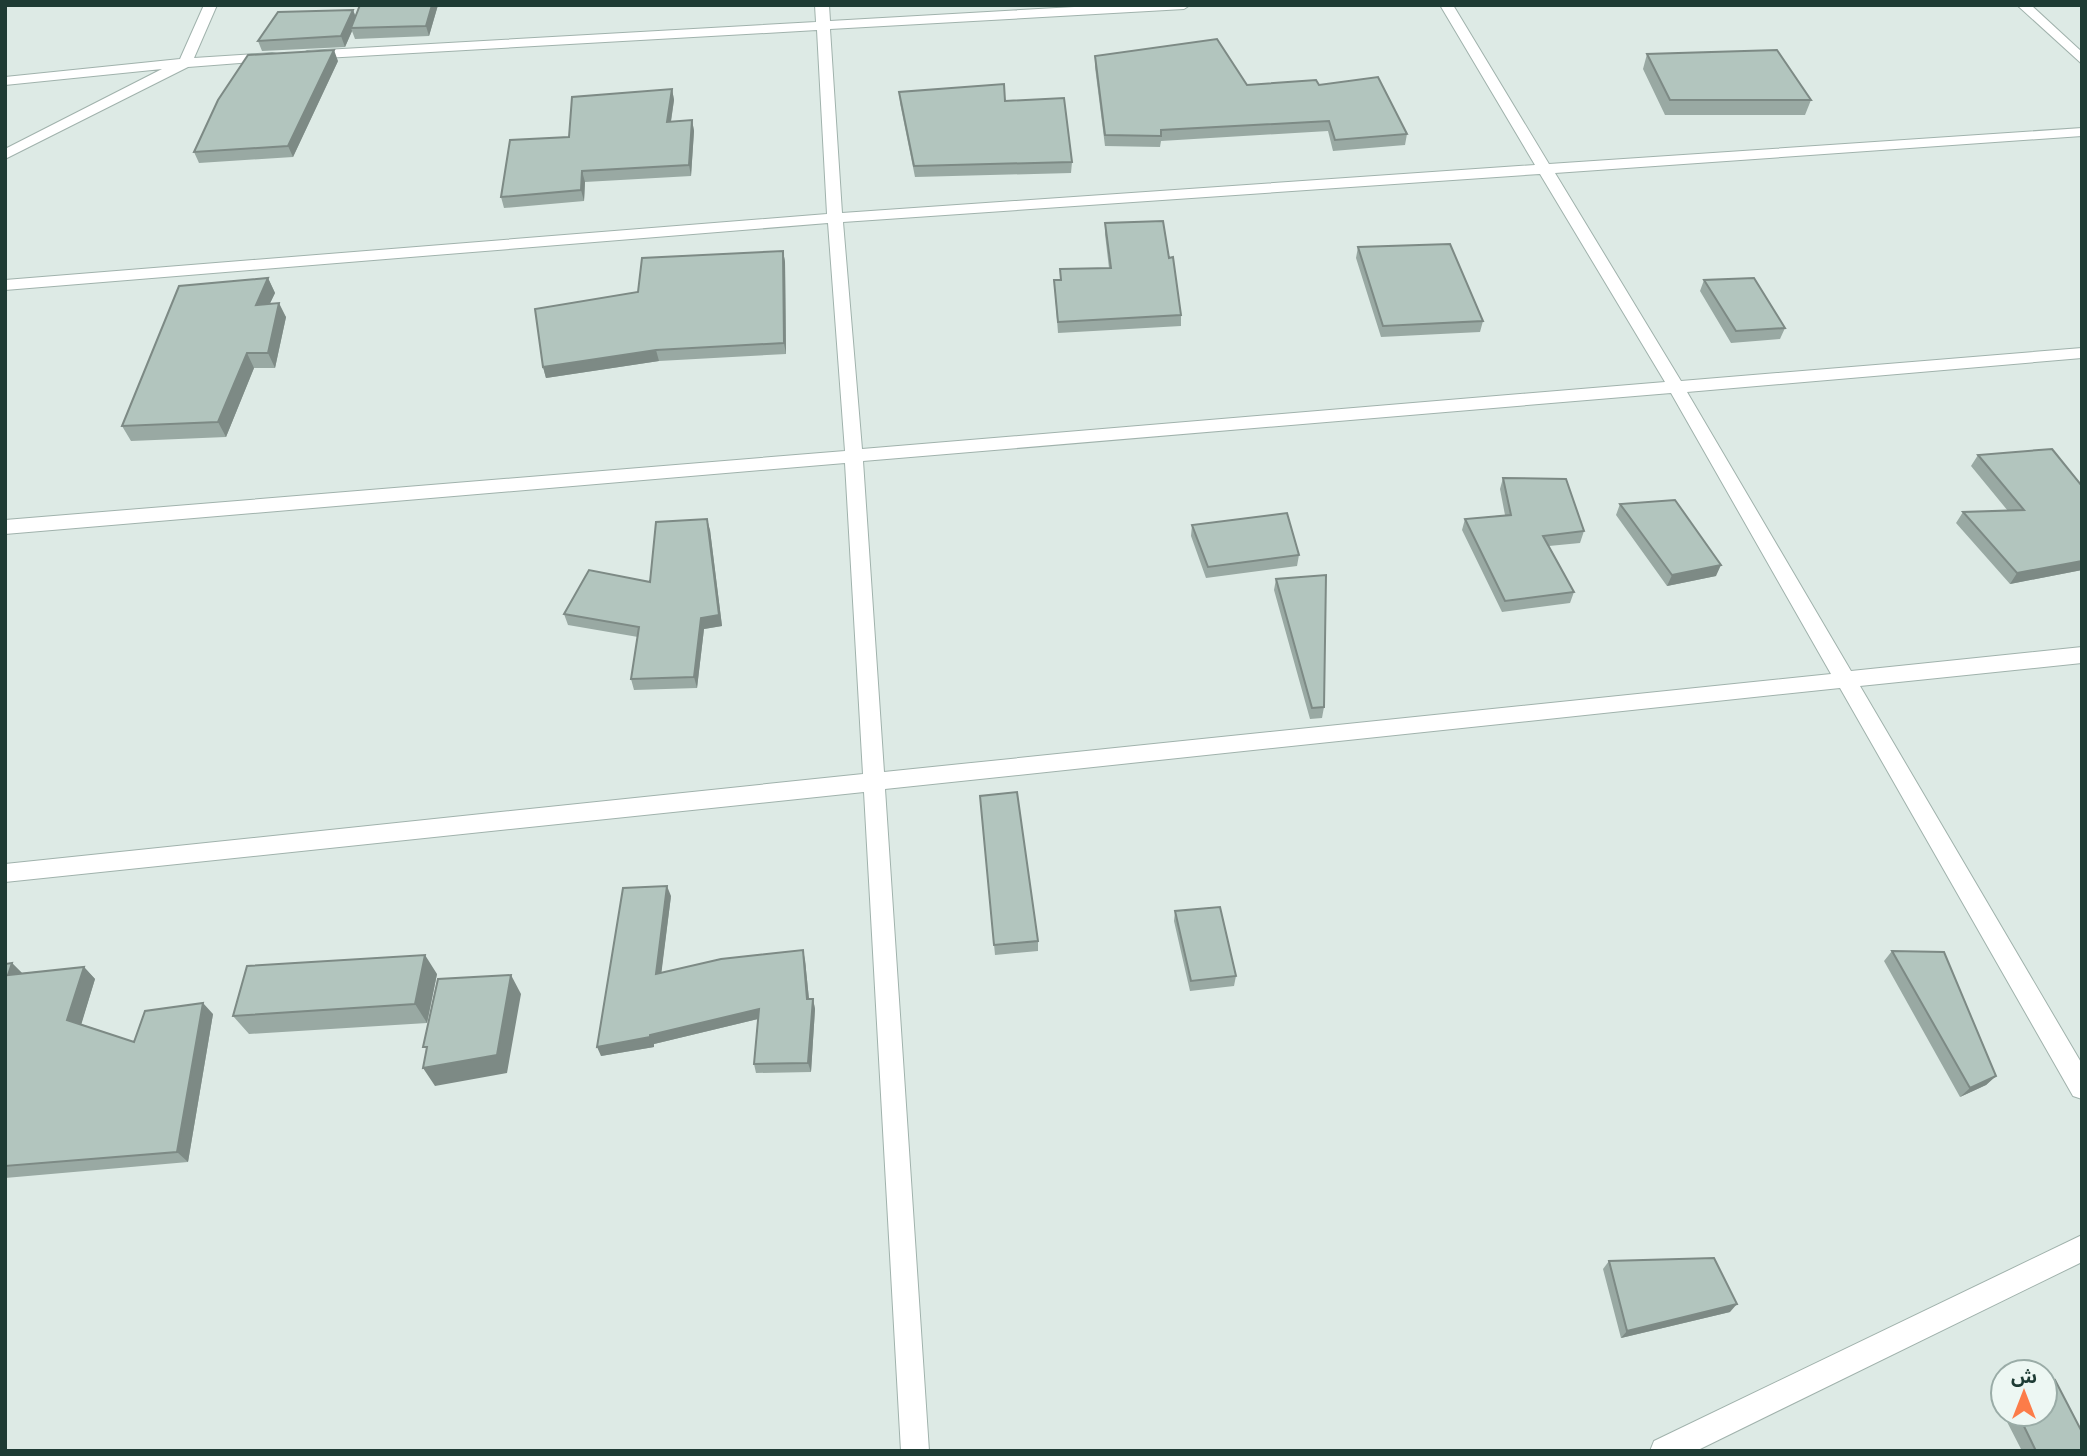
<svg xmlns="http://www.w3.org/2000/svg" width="2087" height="1456" font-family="Poppins,'Noto Sans Arabic',sans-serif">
	<rect width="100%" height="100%" fill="#ddeae5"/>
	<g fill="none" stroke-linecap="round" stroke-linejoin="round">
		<defs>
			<path id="street" d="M 204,5 L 217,5 L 194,58 L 272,53 L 277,54 L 277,60 L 188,67 L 5,159 L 5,149 L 162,69 L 5,85 L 5,77 L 180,59 Z
				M 815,5 L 829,5 L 830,21 L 1110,5 L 1190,5 L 1184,9 L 830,29 L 842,213 L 1535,165 L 1440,5 L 1453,5 L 1549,164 L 2082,128 L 2082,136 L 1555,173 L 1681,381 L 2082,348 L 2082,358 L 1687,392 L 1851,671 L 2082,647 L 2082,663 L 1860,686 L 2082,1064 L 2082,1099 L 2073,1096 L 1840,688 L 885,789 L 929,1451 L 901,1451 L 864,792 L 5,882 L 5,864 L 863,774 L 845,463 L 5,534 L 5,520 L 845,451 L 828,223 L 5,290 L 5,280 L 827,214 L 817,30 L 307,59 L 300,55 L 307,51 L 816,22 ZM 1540,174 L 1665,382 L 862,449 L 843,222 ZM 1671,393 L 1831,674 L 884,772 L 863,461 Z
				M 2017,5 L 2031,5 L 2082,52 L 2082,64 Z
				M 2082,1235 L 2082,1262 L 1696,1451 L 1650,1451 L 1654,1441 Z"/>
		</defs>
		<!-- street casing -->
		<use href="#street" stroke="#a0b2ac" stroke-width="2"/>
		<!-- street -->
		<use href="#street" fill="#fff" fill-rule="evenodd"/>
	</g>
	<!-- wall -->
	<path fill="#99a9a3" d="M 438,5 L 429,36 L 355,39 L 352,31 L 345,47 L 262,51 L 258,41 L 353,10 L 356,17 Z
		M 1647,54 L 1811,100 L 1805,115 L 1665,115 L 1643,69 Z
		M 1095,56 L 1247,85 L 1319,85 L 1407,134 L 1405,145 L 1333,151 L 1328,131 L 1161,141 L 1160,147 L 1105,146 L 1095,67 Z
		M 338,61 L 293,157 L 199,163 L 194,152 Z
		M 672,89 L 674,100 L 671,122 L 692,120 L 694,131 L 691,176 L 585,182 L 584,201 L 504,208 L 501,197 L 569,137 Z
		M 899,92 L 1005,101 L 1072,162 L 1071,173 L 915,177 L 900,103 Z
		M 1105,223 L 1169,258 L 1181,315 L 1181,326 L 1058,333 L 1054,280 L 1060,280 L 1060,269 L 1109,268 L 1105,234 Z
		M 1358,247 L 1483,321 L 1480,332 L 1381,337 L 1356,258 Z
		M 783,251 L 785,262 L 786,354 L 659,361 L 546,378 L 543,367 L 638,292 Z
		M 268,278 L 275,293 L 270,303 L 286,317 L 275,368 L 254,368 L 226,437 L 131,441 L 122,426 Z
		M 1704,280 L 1785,328 L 1780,339 L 1731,343 L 1700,291 Z
		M 1978,455 L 2082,486 L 2082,570 L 2010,584 L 1956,523 L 1963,512 L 2008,511 L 1971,466 Z
		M 1503,478 L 1584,531 L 1580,543 L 1549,546 L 1574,592 L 1570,603 L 1502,612 L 1462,530 L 1465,519 L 1505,515 L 1500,489 Z
		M 1620,504 L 1716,576 L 1667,586 L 1616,515 Z
		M 1192,525 L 1299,555 L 1297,566 L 1206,578 L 1191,536 Z
		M 710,530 L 722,626 L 704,629 L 697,688 L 634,690 L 631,679 L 638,637 L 568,625 L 564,614 L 650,582 Z
		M 1276,579 L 1324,707 L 1322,718 L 1310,719 L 1274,590 Z
		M 981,807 L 1038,941 L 1038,951 L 995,955 Z
		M 671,896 L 661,973 L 805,960 L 809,999 L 813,999 L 815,1009 L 811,1072 L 756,1073 L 754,1064 L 758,1019 L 654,1044 L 654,1047 L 601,1056 Z
		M 1175,911 L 1236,976 L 1234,986 L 1190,991 L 1174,921 Z
		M 1892,951 L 1996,1076 L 1986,1085 L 1960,1097 L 1884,961 Z
		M 12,963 L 22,973 L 84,967 L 95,979 L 81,1024 L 134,1042 L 213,1014 L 188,1162 L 5,1178 L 5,964 Z
		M 437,974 L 427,1023 L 249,1034 L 233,1016 Z
		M 1609,1261 L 1730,1312 L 1621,1338 L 1603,1269 Z
		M 2003,1389 L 2003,1413 L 1994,1395 Z
		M 2003,1414 L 2045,1414 L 2082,1451 L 2022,1451 Z"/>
	<!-- shaded-wall -->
	<path fill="#7d8a85" d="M 432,5 L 438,5 L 429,36 L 426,26 Z
		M 353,10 L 357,21 L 351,28 L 352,31 L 345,47 L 341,36 Z
		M 334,50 L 338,61 L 293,157 L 288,146 Z
		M 672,89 L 674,100 L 669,133 L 667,122 Z
		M 692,120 L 694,131 L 691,176 L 689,165 Z
		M 582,171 L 585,182 L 584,201 L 581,190 Z
		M 783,251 L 785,262 L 786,354 L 784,343 Z
		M 268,278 L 275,293 L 262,320 L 256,305 Z
		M 279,303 L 286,317 L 275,368 L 268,353 Z
		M 656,350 L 659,361 L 546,378 L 543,367 Z
		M 247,353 L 254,368 L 226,437 L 218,422 Z
		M 707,519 L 710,530 L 722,626 L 704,629 L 697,688 L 694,677 Z
		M 2082,561 L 2082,570 L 2010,584 L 2017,573 Z
		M 1721,565 L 1716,576 L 1667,586 L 1672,575 Z
		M 667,886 L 671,896 L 660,984 L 656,974 Z
		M 803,950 L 805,960 L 810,1009 L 807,999 Z
		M 425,955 L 437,974 L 427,1023 L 415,1004 Z
		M 12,963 L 24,975 L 8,975 Z
		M 84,967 L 95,979 L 79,1032 L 67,1020 Z
		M 511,975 L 521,994 L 507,1073 L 435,1086 L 423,1068 Z
		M 813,999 L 815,1009 L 811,1072 L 808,1063 Z
		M 203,1003 L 213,1014 L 188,1162 L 177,1152 Z
		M 759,1009 L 762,1018 L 654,1044 L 654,1047 L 601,1056 L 597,1047 Z
		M 1996,1076 L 1986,1085 L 1960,1097 L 1970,1088 Z
		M 1737,1304 L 1730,1312 L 1621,1338 L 1627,1331 Z"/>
	<!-- building -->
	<path fill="#b2c5be" stroke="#7d8a85" stroke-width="2" d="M 360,5 L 432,5 L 426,26 L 351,28 Z
		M 353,10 L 341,36 L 258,41 L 278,12 Z
		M 1217,39 L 1247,85 L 1316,80 L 1319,85 L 1378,77 L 1407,134 L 1335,140 L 1329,121 L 1161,130 L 1161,136 L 1105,135 L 1095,56 Z
		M 334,50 L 288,146 L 194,152 L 218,100 L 248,55 Z
		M 1777,50 L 1811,100 L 1670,100 L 1647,54 Z
		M 1004,84 L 1005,101 L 1064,98 L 1072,162 L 914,166 L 899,92 Z
		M 672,89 L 667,122 L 692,120 L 689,165 L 582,171 L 581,190 L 501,197 L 510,140 L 569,137 L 572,97 Z
		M 1163,221 L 1169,258 L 1173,257 L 1181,315 L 1058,322 L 1054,280 L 1061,280 L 1060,269 L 1111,268 L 1105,223 Z
		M 1450,244 L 1483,321 L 1383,326 L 1358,247 Z
		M 783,251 L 784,343 L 656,350 L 543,367 L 535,309 L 638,292 L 642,258 Z
		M 268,278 L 256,305 L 279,303 L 268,353 L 247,353 L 218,422 L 122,426 L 179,286 Z
		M 1754,278 L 1785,328 L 1736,331 L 1704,280 Z
		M 2052,449 L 2082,486 L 2082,561 L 2017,573 L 1963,512 L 2024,510 L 1978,455 Z
		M 1503,478 L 1566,479 L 1584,531 L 1543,536 L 1574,592 L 1505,601 L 1465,519 L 1511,515 Z
		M 1675,500 L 1721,565 L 1672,575 L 1620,504 Z
		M 1287,513 L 1299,555 L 1208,567 L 1192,525 Z
		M 707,519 L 719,615 L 701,618 L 694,677 L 631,679 L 639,627 L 564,614 L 589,570 L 650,582 L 656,522 Z
		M 1326,575 L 1324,707 L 1312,708 L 1276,579 Z
		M 1017,792 L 1038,941 L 994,945 L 980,796 Z
		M 667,886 L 656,974 L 721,959 L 803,950 L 807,999 L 813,999 L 808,1063 L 754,1064 L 759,1009 L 650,1035 L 650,1037 L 597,1047 L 623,888 Z
		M 1220,907 L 1236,976 L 1191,981 L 1175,911 Z
		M 1892,951 L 1944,952 L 1996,1076 L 1970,1088 Z
		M 425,955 L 415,1004 L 233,1016 L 247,966 Z
		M 12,963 L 8,975 L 84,967 L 67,1020 L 134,1042 L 145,1011 L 203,1003 L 177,1152 L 5,1166 L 5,964 Z
		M 511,975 L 497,1055 L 423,1068 L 427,1047 L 423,1047 L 438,979 Z
		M 1714,1258 L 1737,1304 L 1627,1331 L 1609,1261 Z
		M 2055,1380 L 2082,1432 L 2082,1451 L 2036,1451 L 2018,1414 L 2045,1414 L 2045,1382 Z"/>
	<!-- border -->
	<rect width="2087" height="1456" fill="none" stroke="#1e3b34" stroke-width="14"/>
	<!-- north arrow -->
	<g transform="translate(2024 1393)"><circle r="33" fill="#edf7f3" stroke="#9aaca7" stroke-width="2"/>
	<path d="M0-5L12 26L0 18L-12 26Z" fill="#fc7c49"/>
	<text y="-10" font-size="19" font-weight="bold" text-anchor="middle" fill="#1e3b34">ش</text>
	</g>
</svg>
